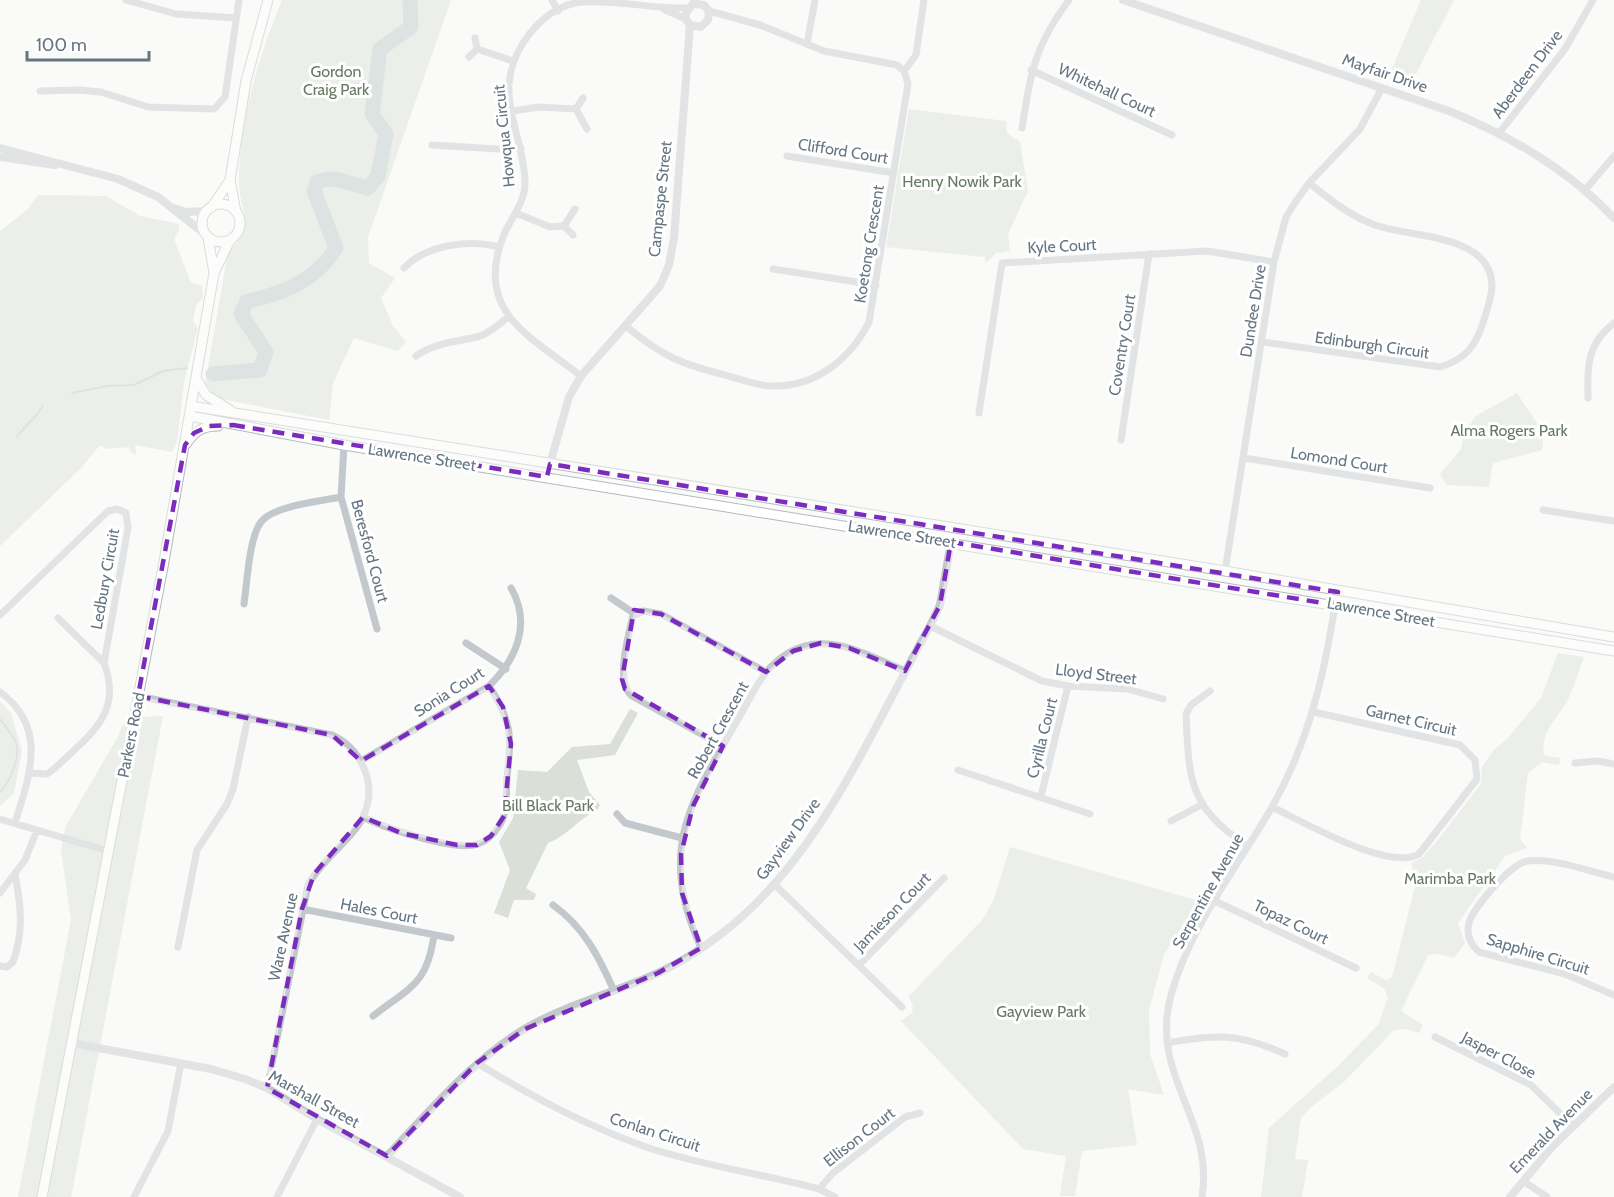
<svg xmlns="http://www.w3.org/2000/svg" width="1614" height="1197" font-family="Cabin,sans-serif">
	<rect width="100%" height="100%" fill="#fafaf8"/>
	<!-- green -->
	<path fill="#dadfd7" d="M 282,0 L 451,0 L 368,237 L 369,263 L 395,278 L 381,298 L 393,326 L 406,342 L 398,351 L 354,338 L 333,383 L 329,420 L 217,398 L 205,384 L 228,252 C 259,223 238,213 239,178 C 240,117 259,56 282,0 Z
		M 1421,0 L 1454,0 L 1411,83 L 1389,76 Z
		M 909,109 L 1006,121 L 1007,133 L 1020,142 L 1028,191 L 1008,234 L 1010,251 L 996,253 L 986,263 L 985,257 L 886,247 Z
		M 38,195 L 106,196 L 140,216 L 179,224 L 179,229 L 174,239 L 191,283 L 202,286 L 203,298 L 196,305 L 193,321 L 198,328 L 184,382 L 177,442 L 172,452 L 135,445 L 136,455 L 132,453 L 129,447 L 106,449 L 100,445 L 82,467 L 0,546 L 0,231 L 28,209 Z
		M 1517,393 L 1544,434 L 1542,450 L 1493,463 L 1489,487 L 1447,485 L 1440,474 L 1461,449 L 1464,432 L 1476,416 Z
		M 1558,653 L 1584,657 C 1578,672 1574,689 1566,703 C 1556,720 1540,733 1544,755 L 1560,758 L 1559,765 L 1542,762 L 1528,773 L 1520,839 L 1527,848 L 1505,856 L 1458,923 L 1465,943 L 1454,958 L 1439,954 L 1428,955 L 1401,1011 L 1423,1025 L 1419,1033 L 1407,1029 L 1394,1030 L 1345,1081 L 1310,1108 L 1301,1118 L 1295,1159 L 1308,1160 L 1302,1197 L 1261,1197 L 1269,1128 L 1337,1067 L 1378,1025 L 1388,998 L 1385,989 L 1367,978 L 1371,972 L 1386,980 L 1392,977 L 1416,883 L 1411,863 L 1423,857 L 1437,841 L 1481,784 L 1482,767 L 1493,751 L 1508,738 L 1541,698 Z
		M 0,701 L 11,713 L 22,751 L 14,793 L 0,806 Z
		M 630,709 L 638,713 L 615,755 L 577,760 L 589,792 L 600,805 L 598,809 C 580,818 567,836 548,843 L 526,888 L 536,894 L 534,900 L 514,900 L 508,918 L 494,913 L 510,870 L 499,842 L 513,818 L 518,770 L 547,772 L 572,747 L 610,744 Z
		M 163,716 L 71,1197 L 18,1197 L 71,920 L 61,850 L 66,826 L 117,738 L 126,718 Z
		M 1010,847 L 1199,901 L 1164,954 L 1149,1010 L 1150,1054 L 1164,1095 L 1128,1089 L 1137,1145 L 1082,1151 L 1075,1196 L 1060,1196 L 1066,1156 L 1023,1149 L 901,1021 L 912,1013 L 913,1007 L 909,996 L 983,919 L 994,899 Z"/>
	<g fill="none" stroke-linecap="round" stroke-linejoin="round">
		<!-- stream -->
		<path stroke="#bbc7cb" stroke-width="2" d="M 72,393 L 107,386 L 134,385 L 163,371 L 187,368
			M 17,437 C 25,425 36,419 43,405
			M 0,719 C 5,726 13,735 16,743 C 21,758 10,781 0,792"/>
		<!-- river -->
		<path stroke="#bbc7cb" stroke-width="15" d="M 213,374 L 260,370 L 266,352 L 241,314 L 247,301 C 284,294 316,280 336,248 L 314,191 L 317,182 C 334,174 351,185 368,188 L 378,176 L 386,134 L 372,114 L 380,49 L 411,27 L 410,0"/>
		<defs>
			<path id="secondary" d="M 230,180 L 236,212
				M202 223a19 19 0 1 1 38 0a19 19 0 1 1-38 0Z
				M 212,207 L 230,180 L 246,81 L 268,0
				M 208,237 L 214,273
				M 196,378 L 206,395 L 230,410
				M 191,406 L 1225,571 L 1614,637
				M 190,416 L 344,445 L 1614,651
				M 186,444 C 195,431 202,426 218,426
				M 42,1197 L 163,567 L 214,273 L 230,240"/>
		</defs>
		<!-- secondary casing -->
		<use href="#secondary" stroke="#b3babf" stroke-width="11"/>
		<!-- minor -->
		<path stroke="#c3c8cc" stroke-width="7" d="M 126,0 L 176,14 L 236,18
			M 552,0 L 558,11
			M 665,10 L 686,19
			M 475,38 L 477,49
			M 807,44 L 815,0
			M 469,57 L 477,49 L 513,61
			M 1031,70 L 1172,135
			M 904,71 L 916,55 L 924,0
			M 40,91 L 79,90 L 101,92 L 148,107 L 214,109 L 225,97 L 239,0
			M 576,109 L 587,129
			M 513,111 L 539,107 L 576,109 L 583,98
			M 1022,128 C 1031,72 1034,47 1069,0
			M 1500,132 L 1565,49 L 1593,0
			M 432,145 L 498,149 L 521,148
			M 787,156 L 894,173
			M 1585,190 L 1614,156
			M 516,213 L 550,227 L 564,226
			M 573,235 L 564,226 L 575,209
			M 404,268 C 425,245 469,239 499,247
			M 773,269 L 876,285
			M 627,327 C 662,356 681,364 725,375 C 739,379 755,385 770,386 C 814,388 850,360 869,322 L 908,84 L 904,71 L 897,65 L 824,51 L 760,25 L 709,11
			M 1263,342 L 1440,367 C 1466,359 1476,346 1484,320 C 1487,309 1492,297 1492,285 C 1490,233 1410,238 1375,225 C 1350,216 1329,199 1309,183
			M 416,356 C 435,342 458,342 480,336 C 490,333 499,324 508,317
			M 581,376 C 530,336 474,312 503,237 C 510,219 525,203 525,183 C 525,150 507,116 509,84 C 512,47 544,5 583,2 C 618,0 653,9 688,8
			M 1588,398 C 1587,366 1587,344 1614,323
			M 979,413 L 1002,263 L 1207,251 L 1274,262
			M 1121,440 L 1149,254
			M 344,445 L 341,497 L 377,629
			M 1244,458 L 1430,488
			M 1543,510 L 1614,521
			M 1225,571 L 1274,262 L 1286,217 L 1296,201 L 1309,183 L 1360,129 L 1382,88
			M 611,598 L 635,614
			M 244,604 C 247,584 249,537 261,522 C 273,506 321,501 341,497
			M 0,615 L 108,511 L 117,509 L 126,513 L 128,528 L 104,663 C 124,715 87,737 54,769 L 47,774 L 29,773
			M 58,618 L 104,663
			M 930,626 L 1042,681 L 1068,686 L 1128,689 L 1163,699
			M 466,643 L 506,669
			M 1210,691 L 1191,705 L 1186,714 C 1189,782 1189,806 1247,846
			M 0,692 C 48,727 30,775 15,823
			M 138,696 L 332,735 C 362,749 378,785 363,817 C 353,839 322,859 308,885 L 267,1088
			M 723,746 L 632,696 C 615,683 628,636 633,616 L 643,611 L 661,614 L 766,672
			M 361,761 L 489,686 C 516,660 532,624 511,588
			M 1575,763 L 1598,761 L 1614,764
			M 958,770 L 1090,814
			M 1041,796 L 1068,686
			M 1272,807 C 1302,821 1389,872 1419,854 L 1477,779 L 1475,760 L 1460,745 L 1314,712
			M 617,814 L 625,823 L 682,838
			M 363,817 C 385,828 455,852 478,844 C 487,841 494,834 499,826 C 508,813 506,793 507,777 C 512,737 512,721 489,686
			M 0,819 L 108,851
			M 1171,821 L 1201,805
			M 1614,877 C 1588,871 1555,858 1528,861 C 1511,863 1473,908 1469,923 C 1466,935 1470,944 1479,952 L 1565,974 L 1614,995
			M 775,885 L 902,1007
			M 0,893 L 25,860 L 37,830
			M 1215,901 L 1356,968
			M 553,905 C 584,927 599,957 614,991
			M 302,909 L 451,938
			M 178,947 L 197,850 L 227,804 L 233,789 L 248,717
			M 701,948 C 687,916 678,886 681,851 C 685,803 718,755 741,714 C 749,700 757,683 767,671 C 777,660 790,650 805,646 C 839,637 874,658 905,671
			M 859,965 L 944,878
			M 0,966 L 7,967 L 13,962 C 24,932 21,905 15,874
			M 373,1016 C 410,987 427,985 434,935
			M 1435,1037 L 1531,1085 L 1573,1126
			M 1167,1043 C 1216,1034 1239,1033 1285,1054
			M 477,1063 C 532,1097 588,1127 649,1148 C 704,1166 763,1174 819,1189 L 835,1197
			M 1523,1181 L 1547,1197
			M 819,1189 L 833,1173 L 905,1117 L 920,1113
			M 134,1197 L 168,1131 L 181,1063
			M 277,1197 L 317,1119
			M 1202,1197 C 1215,1119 1149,1077 1171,995 C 1190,926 1237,868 1272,807 C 1308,743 1324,677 1335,605"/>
		<!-- tertiary -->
		<path stroke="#c3c8cc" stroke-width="8" d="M 1123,0 L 1449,111 C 1512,137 1566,168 1614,218
			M 693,4 L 704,5 L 709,11 L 708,20 L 701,27 L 690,25 C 680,14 690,9 696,0
			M 0,148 L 118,179 L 158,197 L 205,234
			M 0,157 L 55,165
			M 174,208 L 186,212 L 207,211
			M 550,464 L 569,397 L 581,376 L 660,286 L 669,265 L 674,238 L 690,25
			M 72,1043 L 211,1069 L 245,1079 L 267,1088 L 317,1119 L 460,1197
			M 387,1156 C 430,1111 471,1061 526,1028 C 566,1005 610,994 651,976 C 675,966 700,950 721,934 C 820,859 870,732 930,626 L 940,605 L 951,542
			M 1510,1197 L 1552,1147 L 1614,1087"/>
		<!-- secondary -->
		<use href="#secondary" stroke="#fff" stroke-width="9"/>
	</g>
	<!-- marked area -->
	<path d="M0 0H1614V1197H0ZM 233,425 L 547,477 L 550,464 L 1338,592 L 1335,605 L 951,542 L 940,605 L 905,671 L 849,648 L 821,643 L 793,651 L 766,672 L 661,614 L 634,610 L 622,679 L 625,689 L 723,746 L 693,806 L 681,854 L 682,893 L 701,948 L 658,973 L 525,1029 L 477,1063 L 387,1156 L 267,1088 L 302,909 L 314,874 L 363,817 L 401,833 L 457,845 L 477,845 L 491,836 L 504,816 L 511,744 L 503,707 L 489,686 L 361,761 L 332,735 L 138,696 L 185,445 L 194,433 L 209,426 Z" fill="#fafaf8" fill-opacity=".55" fill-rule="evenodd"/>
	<path fill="none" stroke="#7b2cbf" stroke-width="4.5" stroke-dasharray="12 8" stroke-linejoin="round" d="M 233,425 L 547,477 L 550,464 L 1338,592 L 1335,605 L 951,542 L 940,605 L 905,671 L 849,648 L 821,643 L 793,651 L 766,672 L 661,614 L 634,610 L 622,679 L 625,689 L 723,746 L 693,806 L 681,854 L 682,893 L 701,948 L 658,973 L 525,1029 L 477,1063 L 387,1156 L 267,1088 L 302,909 L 314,874 L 363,817 L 401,833 L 457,845 L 477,845 L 491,836 L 504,816 L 511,744 L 503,707 L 489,686 L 361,761 L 332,735 L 138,696 L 185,445 L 194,433 L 209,426 Z"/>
	<g text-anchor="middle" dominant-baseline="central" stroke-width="6" stroke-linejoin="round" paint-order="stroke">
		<!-- park labels -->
		<g font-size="16" fill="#687a64" stroke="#fff">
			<text x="336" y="71">Gordon<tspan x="336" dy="18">Craig Park</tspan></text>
			<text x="962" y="181">Henry Nowik Park</text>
			<text x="1509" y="430">Alma Rogers Park</text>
			<text x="548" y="805">Bill Black Park</text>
			<text x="1450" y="878">Marimba Park</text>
			<text x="1041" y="1011">Gayview Park</text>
		</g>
		<!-- street labels -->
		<g font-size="16" fill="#657683" stroke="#fff">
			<text transform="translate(1385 73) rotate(19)">Mayfair Drive</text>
			<text transform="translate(1527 74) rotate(-53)">Aberdeen Drive</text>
			<text transform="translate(1107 90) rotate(25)">Whitehall Court</text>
			<text transform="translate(504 136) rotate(-96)">Howqua Circuit</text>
			<text transform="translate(843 151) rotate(9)">Clifford Court</text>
			<text transform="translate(660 199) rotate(-84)">Campaspe Street</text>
			<text transform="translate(869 244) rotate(-81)">Koetong Crescent</text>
			<text transform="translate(1062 246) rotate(-3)">Kyle Court</text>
			<text transform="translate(1253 311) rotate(-81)">Dundee Drive</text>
			<text transform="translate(1122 345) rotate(-81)">Coventry Court</text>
			<text transform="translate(1372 345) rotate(8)">Edinburgh Circuit</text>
			<text transform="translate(422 457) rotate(9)">Lawrence Street</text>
			<text transform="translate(1339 460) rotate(9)">Lomond Court</text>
			<text transform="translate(902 534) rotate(9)">Lawrence Street</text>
			<text transform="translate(370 551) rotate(75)">Beresford Court</text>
			<text transform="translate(105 579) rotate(-80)">Ledbury Circuit</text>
			<text transform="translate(1381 612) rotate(10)">Lawrence Street</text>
			<text transform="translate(1096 674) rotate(7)">Lloyd Street</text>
			<text transform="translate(449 692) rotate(-32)">Sonia Court</text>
			<text transform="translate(1411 720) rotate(13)">Garnet Circuit</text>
			<text transform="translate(718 730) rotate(-61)">Robert Crescent</text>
			<text transform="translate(131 735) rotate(-79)">Parkers Road</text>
			<text transform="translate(1042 738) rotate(-76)">Cyrilla Court</text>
			<text transform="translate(788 839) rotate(-54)">Gayview Drive</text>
			<text transform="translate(1208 891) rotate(-61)">Serpentine Avenue</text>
			<text transform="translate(379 911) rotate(11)">Hales Court</text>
			<text transform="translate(892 912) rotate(-46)">Jamieson Court</text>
			<text transform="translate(1291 922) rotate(26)">Topaz Court</text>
			<text transform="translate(283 937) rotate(-78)">Ware Avenue</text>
			<text transform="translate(1538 954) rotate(17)">Sapphire Circuit</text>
			<text transform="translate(1499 1055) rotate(28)">Jasper Close</text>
			<text transform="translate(314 1099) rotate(29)">Marshall Street</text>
			<text transform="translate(1551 1131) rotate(-46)">Emerald Avenue</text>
			<text transform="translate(655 1132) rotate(18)">Conlan Circuit</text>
			<text transform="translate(859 1137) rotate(-38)">Ellison Court</text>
		</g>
	</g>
	<!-- scale -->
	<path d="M27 51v9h122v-9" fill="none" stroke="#657683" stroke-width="3"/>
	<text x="36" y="51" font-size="18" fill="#657683" stroke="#ffffff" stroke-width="4.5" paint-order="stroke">100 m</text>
</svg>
